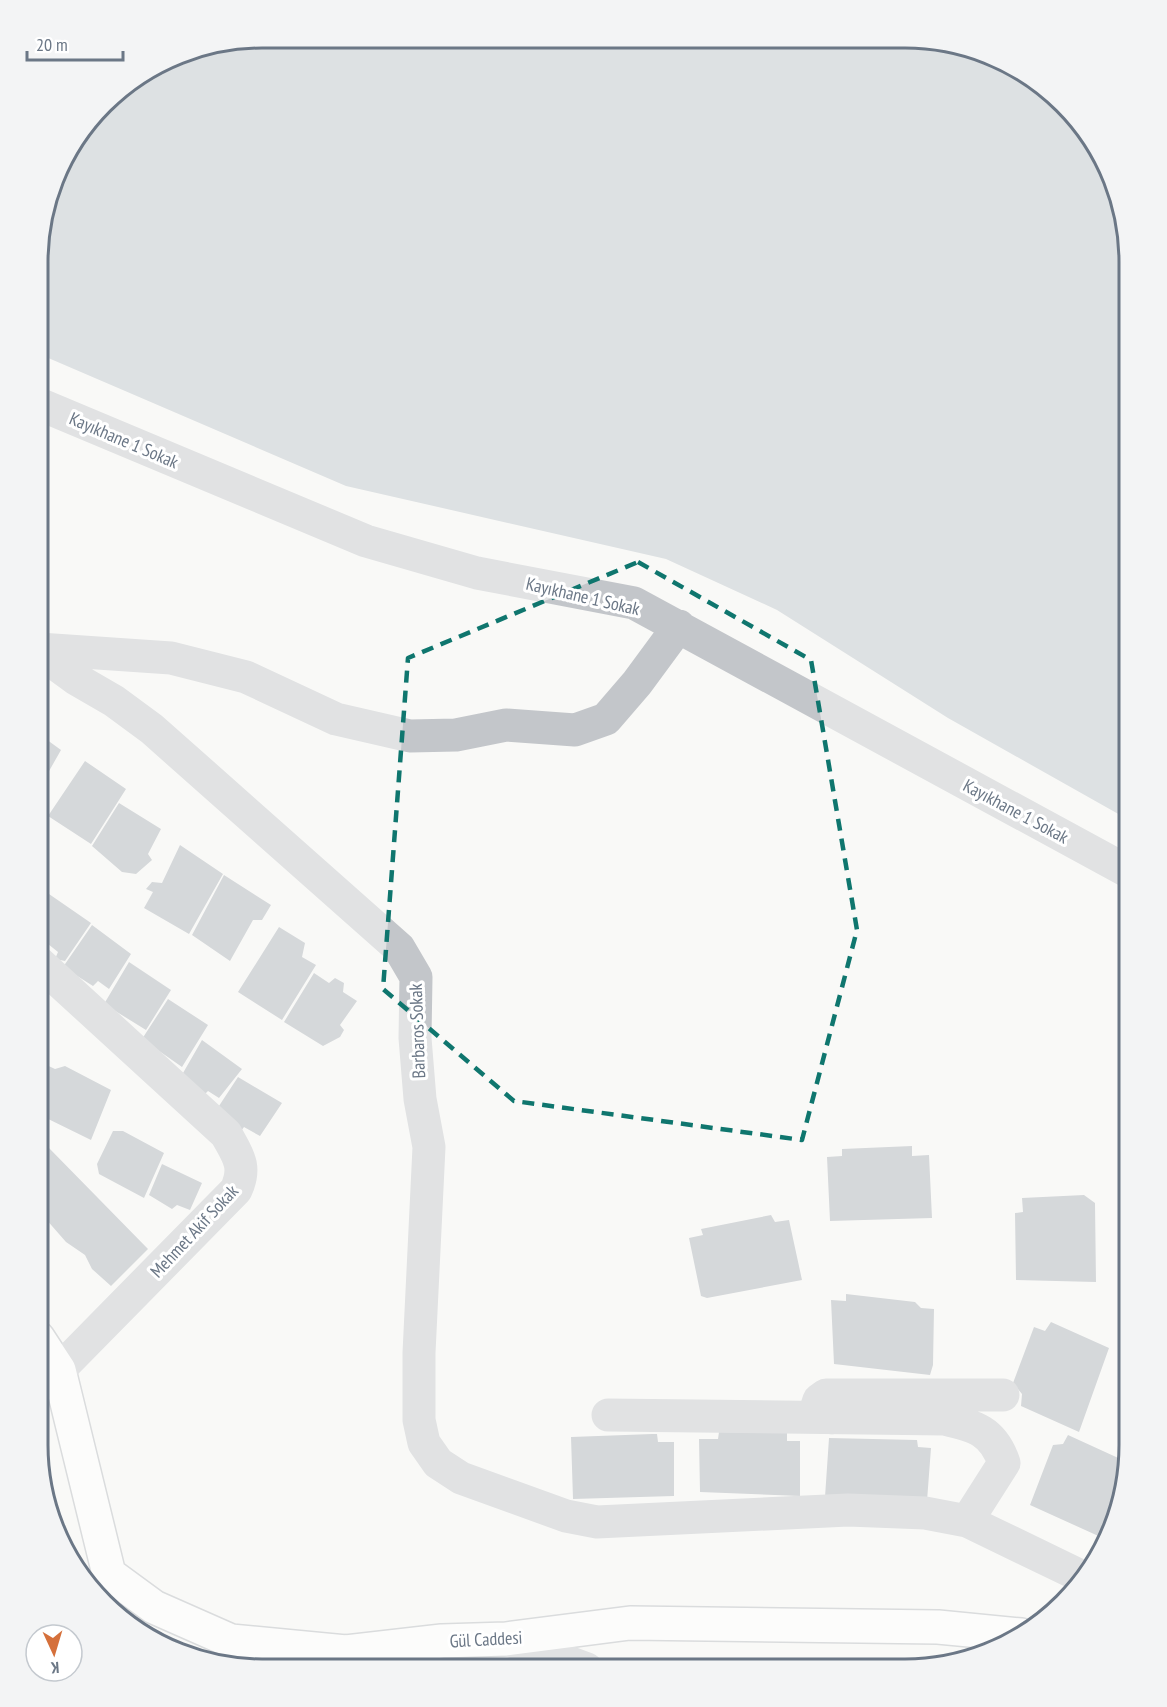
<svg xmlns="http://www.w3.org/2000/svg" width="1167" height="1707" font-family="'PT Sans Narrow',sans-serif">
	<rect width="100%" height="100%" fill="#f9f9f7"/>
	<!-- water -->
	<path fill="#bbc3c9" d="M 262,38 L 934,39 L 990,54 L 1041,84 L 1106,163 L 1129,262 L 1129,820 L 948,718 L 777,610 L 666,559 L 346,486 L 39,354 L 39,233 L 67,150 L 114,93 L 190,50 Z"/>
	<!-- building -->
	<path fill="#a9afb6" d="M 39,734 L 61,750 L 40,787 L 39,786 Z
		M 85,761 L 126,789 L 91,844 L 48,816 Z
		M 119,803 L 161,829 L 148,854 L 152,860 L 136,874 L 122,872 L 92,846 Z
		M 180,845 L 223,874 L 189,934 L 144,908 L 153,892 L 146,889 L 152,882 L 162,883 Z
		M 38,867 L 48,874 L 38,889 Z
		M 224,875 L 271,905 L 262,920 L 253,920 L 230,961 L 192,935 Z
		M 49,894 L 91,923 L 65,961 L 55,959 L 58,952 L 38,936 L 38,911 Z
		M 92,925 L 131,954 L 109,989 L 98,981 L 93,986 L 63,967 Z
		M 279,927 L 305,943 L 302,957 L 316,965 L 282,1020 L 238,992 Z
		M 129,962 L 171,990 L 146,1030 L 104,1004 Z
		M 314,973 L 329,983 L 335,978 L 344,983 L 343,992 L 357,1001 L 340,1025 L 344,1030 L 340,1037 L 323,1046 L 284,1022 Z
		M 168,999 L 208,1025 L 182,1067 L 142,1039 Z
		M 202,1040 L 242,1069 L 219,1098 L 208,1091 L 204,1095 L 183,1073 Z
		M 38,1061 L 55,1069 L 65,1066 L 111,1090 L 91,1140 L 38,1114 Z
		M 238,1077 L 282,1103 L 260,1136 L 244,1127 L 241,1131 L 217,1109 Z
		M 113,1131 L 123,1131 L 164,1153 L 144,1198 L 99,1174 L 97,1164 Z
		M 38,1140 L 48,1147 L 148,1249 L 111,1286 L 92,1269 L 85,1255 L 66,1242 L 38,1210 Z
		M 912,1146 L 912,1156 L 929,1155 L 932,1218 L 830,1221 L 827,1157 L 842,1156 L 842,1149 Z
		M 162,1164 L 202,1183 L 190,1210 L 177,1205 L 172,1209 L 149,1195 Z
		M 1084,1195 L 1095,1203 L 1096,1282 L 1016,1280 L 1015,1213 L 1023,1212 L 1022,1198 Z
		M 771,1215 L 775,1222 L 789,1220 L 802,1280 L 707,1298 L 701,1296 L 689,1238 L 703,1235 L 701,1229 Z
		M 1129,1255 L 1129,1282 L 1120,1278 Z
		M 846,1294 L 915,1302 L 921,1308 L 934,1309 L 933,1365 L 930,1375 L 834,1364 L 831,1300 L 846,1301 Z
		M 1051,1322 L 1109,1348 L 1079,1432 L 1021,1406 L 1022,1394 L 1013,1383 L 1034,1327 L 1045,1331 Z
		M 719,1432 L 787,1433 L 787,1441 L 800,1441 L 800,1496 L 700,1492 L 699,1439 L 718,1439 Z
		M 652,1434 L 657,1434 L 658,1442 L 674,1442 L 674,1496 L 573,1499 L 571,1437 Z
		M 1068,1435 L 1127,1462 L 1121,1473 L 1126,1476 L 1121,1501 L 1105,1539 L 1030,1505 L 1053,1445 L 1063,1444 Z
		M 829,1438 L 917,1440 L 918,1447 L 931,1448 L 927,1501 L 825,1497 Z"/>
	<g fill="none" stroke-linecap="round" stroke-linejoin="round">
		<defs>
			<path id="major" d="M 38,1338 L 59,1370 L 109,1574 L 154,1607 L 231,1641 L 346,1652 L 442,1641 L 506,1639 L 630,1623 L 938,1627 L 1021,1635"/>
		</defs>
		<!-- major casing -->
		<use href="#major" stroke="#b4b8bd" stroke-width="36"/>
		<!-- minor -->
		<path stroke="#c3c6ca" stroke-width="33" d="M 39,404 L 366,541 L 477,573 L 634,603 L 1129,872
			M 39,649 L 171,658 L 246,677 L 336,719 L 410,736 L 456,735 L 506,725 L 575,730 L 606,719 L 637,683 L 679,626
			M 39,652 L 76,679 L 114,701 L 152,729 L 399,948 L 416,977 L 415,1038 L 420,1099 L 429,1147 L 419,1353 L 419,1420 L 424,1443 L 438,1463 L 461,1478 L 566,1516 L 597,1522 L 848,1510 L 925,1513 L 967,1521 L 1085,1578
			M 38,962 L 226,1134 C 238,1156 247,1166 236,1190 L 59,1370
			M 608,1415 L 944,1419 C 974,1426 993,1430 1004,1463 L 967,1521
			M 831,1418 L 819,1411 L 817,1406 L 819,1400 L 826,1395 L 1003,1395
			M 506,1639 L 587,1669"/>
		<!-- major -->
		<use href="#major" stroke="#fff" stroke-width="33"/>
	</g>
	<!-- marked area -->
	<path d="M0 0H1167V1707H0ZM 638,562 L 811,660 L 857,930 L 802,1140 L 514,1101 L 383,989 L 408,658 Z" fill="#f9f9f7" fill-opacity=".55" fill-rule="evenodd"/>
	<path fill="none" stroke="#0f766e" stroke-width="4.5" stroke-dasharray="12 8" stroke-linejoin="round" d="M 638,562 L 811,660 L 857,930 L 802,1140 L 514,1101 L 383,989 L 408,658 Z"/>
	<g text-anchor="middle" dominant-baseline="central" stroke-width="6" stroke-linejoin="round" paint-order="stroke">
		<!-- street labels -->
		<g font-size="18" fill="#6b7786" stroke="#fff">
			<text transform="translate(124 440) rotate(23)">Kayıkhane 1 Sokak</text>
			<text transform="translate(583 596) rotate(13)">Kayıkhane 1 Sokak</text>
			<text transform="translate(1016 811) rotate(28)">Kayıkhane 1 Sokak</text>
			<text transform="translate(417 1031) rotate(-92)">Barbaros Sokak</text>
			<text transform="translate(194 1231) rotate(-47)">Mehmet Akif Sokak</text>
			<text transform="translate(486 1639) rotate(-3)">Gül Caddesi</text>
		</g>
	</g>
	<!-- crop -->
	<path d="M0 0H1167V1707H0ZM262 48H905A214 214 0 0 1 1119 262V1445A214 214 0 0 1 905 1659H262A214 214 0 0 1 48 1445V262A214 214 0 0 1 262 48Z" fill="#f3f4f5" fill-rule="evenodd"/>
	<path fill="none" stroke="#6b7786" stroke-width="3" d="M262 48H905A214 214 0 0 1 1119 262V1445A214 214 0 0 1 905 1659H262A214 214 0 0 1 48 1445V262A214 214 0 0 1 262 48Z"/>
	<!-- north arrow -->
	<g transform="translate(54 1653) rotate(176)"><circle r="28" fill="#ffffff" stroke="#c4c9cf" stroke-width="1.5"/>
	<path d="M0-4.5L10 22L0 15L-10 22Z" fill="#d5703b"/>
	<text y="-9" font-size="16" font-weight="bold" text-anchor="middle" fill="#6b7786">K</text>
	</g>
	<!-- scale -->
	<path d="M27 51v9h96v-9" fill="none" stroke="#6b7786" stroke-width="3"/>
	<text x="36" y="51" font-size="18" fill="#6b7786" stroke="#ffffff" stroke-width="4.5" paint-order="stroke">20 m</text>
</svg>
